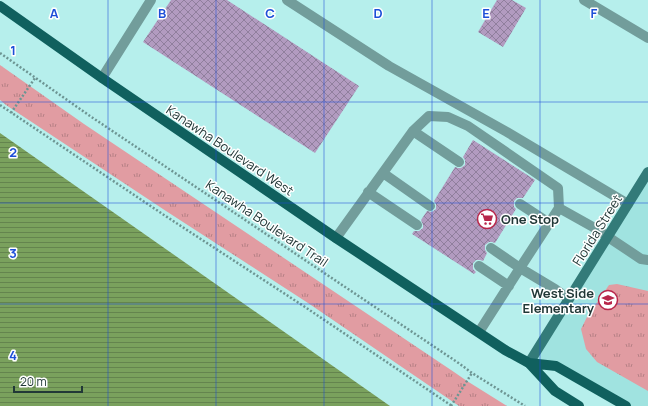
<svg xmlns="http://www.w3.org/2000/svg" width="648" height="406" font-family="Manrope,sans-serif">
	<defs>
		<pattern id="grass-tufts" width="24" height="20" patternUnits="userSpaceOnUse"><rect width="24" height="20" fill="#e19ca2"/><path d="M3 7l-1-3M5 7V3M7 7l1-3M15 17l-1-3M17 17v-4M19 17l1-3" fill="none" stroke="#b68085"/></pattern>
		<pattern id="water-rules" width="6" height="5" patternUnits="userSpaceOnUse"><rect width="6" height="5" fill="#7aa15d"/><path d="M0 2.5h6" fill="none" stroke="#64844e"/></pattern>
		<pattern id="building-cross-hatch" width="8" height="8" patternUnits="userSpaceOnUse"><rect width="8" height="8" fill="#b29bc0"/><path d="M0 0l8 8M0 8l8-8" fill="none" stroke="#907f9d"/></pattern>
	</defs>
	<rect width="100%" height="100%" fill="#b6efec"/>
	<!-- built -->
	<path fill="#a0e3e0" d="M 648,172 L 648,406 L 626,406 L 569,372 L 529,363 Z"/>
	<!-- grass -->
	<path fill="url(#grass-tufts)" d="M 0,65 L 84,124 L 454,372 L 467,381 L 507,406 L 459,406 L 308,303 L 166,211 L 6,105 L 0,100 Z
		M 617,284 L 648,291 L 648,391 L 597,362 L 586,349 L 581,329 L 587,317 L 609,285 Z"/>
	<!-- water -->
	<path fill="url(#water-rules)" d="M 0,133 L 390,406 L 0,406 Z"/>
	<!-- building -->
	<path fill="url(#building-cross-hatch)" d="M 171,0 L 227,0 L 359,86 L 315,153 L 143,42 Z
		M 497,0 L 512,0 L 526,8 L 503,47 L 478,32 Z
		M 473,140 L 535,180 L 523,198 L 517,198 L 514,201 L 514,207 L 516,209 L 495,243 L 492,242 L 489,242 L 485,245 L 485,250 L 487,253 L 483,261 L 480,260 L 476,260 L 473,263 L 473,269 L 476,272 L 474,274 L 412,234 L 414,231 L 419,231 L 423,228 L 423,225 L 421,220 L 427,211 L 432,212 L 436,209 L 436,204 L 434,201 L 455,167 L 458,168 L 461,168 L 465,165 L 465,160 L 463,157 Z"/>
	<g fill="none" stroke-linecap="round" stroke-linejoin="round">
		<!-- path -->
		<path stroke="#6d9593" stroke-width="2.5" stroke-dasharray="2 2" stroke-linecap="butt" d="M 0,53 L 90,116 L 460,364 L 472,373 L 525,406
			M 0,105 L 164,215 L 305,307 L 452,406
			M 11,113 L 35,78
			M 451,406 L 472,373"/>
		<!-- lane -->
		<path stroke="#729d9b" stroke-width="10" d="M 287,0 L 389,66 L 507,132 L 628,204
			M 413,131 L 459,162
			M 383,173 L 430,206
			M 368,192 L 417,225
			M 520,204 L 549,223
			M 336,238 L 413,131 L 429,116 L 448,117 L 468,126 L 558,188 L 559,208
			M 479,266 L 509,286
			M 569,299 L 555,289 L 520,268 L 559,208 L 593,227 L 641,259 L 648,260
			M 479,332 L 520,268 L 491,248"/>
		<!-- street -->
		<path stroke="#729d9b" stroke-width="10" d="M 584,0 L 648,38
			M 102,78 L 151,0"/>
		<!-- secondary -->
		<path stroke="#337b79" stroke-width="10" d="M 529,363 L 648,172"/>
		<!-- primary -->
		<path stroke="#10605e" stroke-width="10" d="M 0,6 L 102,78 L 336,238 L 505,350 L 529,363 L 555,391 L 579,406
			M 529,363 L 556,366 L 626,406"/>
	</g>
	<!-- grid -->
	<path fill="none" stroke="#1d4ed8" stroke-width="1" stroke-opacity="0.55" d="M 108,0 L 108,406M 216,0 L 216,406M 324,0 L 324,406M 432,0 L 432,406M 540,0 L 540,406M 0,102 L 648,102M 0,203 L 648,203M 0,304 L 648,304"/>
	<!-- icons -->
	<defs>
		<symbol id="supermarket-ring" viewBox="-11 -11 22 22"><circle r="9.5" fill="#fff" stroke="#b8274b" stroke-width="1.5"/><path d="M-6-5.5h2.5l.6 2H6L4.5 2H-2.5L-4.4-4H-6ZM-1.5 3.2a1.3 1.3 0 1 0 .1 0ZM3 3.2a1.3 1.3 0 1 0 .1 0Z" fill="#b8274b"/></symbol>
		<symbol id="school-ring" viewBox="-11 -11 22 22"><circle r="9.5" fill="#fff" stroke="#b8274b" stroke-width="1.5"/><path d="M0-5L7-2L0 1L-7-2ZM-4 1L0 2.5L4 1V4Q0 6-4 4Z" fill="#b8274b"/></symbol>
	</defs>
	<g fill-rule="evenodd">
		<use href="#supermarket-ring" x="476" y="208" width="22" height="22"/>
		<use href="#school-ring" x="597" y="289" width="22" height="22"/>
	</g>
	<g text-anchor="middle" dominant-baseline="central" stroke-width="3" stroke-linejoin="round" paint-order="stroke">
		<!-- street labels -->
		<g font-size="13" fill="#213837" stroke="#fff">
			<text transform="translate(230 150) rotate(34)">Kanawha Boulevard West</text>
			<text transform="translate(267 223) rotate(34)">Kanawha Boulevard Trail</text>
			<text transform="translate(597 230) rotate(-58)">Florida Street</text>
		</g>
		<!-- poi labels -->
		<g font-size="13" font-weight="bold" fill="#213837" stroke="#fff" text-anchor="start">
			<text x="501" y="219">One Stop</text>
			<text x="594" y="293" text-anchor="end">West Side<tspan x="594" dy="15">Elementary</tspan></text>
		</g>
	</g>
	<g font-size="13" text-anchor="middle" font-weight="bold" fill="#1d4ed8" stroke="#fff" stroke-width="3" stroke-linejoin="round" paint-order="stroke">
		<text x="54" y="18">A</text>
		<text x="162" y="18">B</text>
		<text x="270" y="18">C</text>
		<text x="378" y="18">D</text>
		<text x="486" y="18">E</text>
		<text x="594" y="18">F</text>
		<text x="13" y="55">1</text>
		<text x="13" y="157">2</text>
		<text x="13" y="258">3</text>
		<text x="13" y="360">4</text>
	</g>
	<!-- scale -->
	<path d="M14 386v6h68v-6" fill="none" stroke="#213837" stroke-width="2"/>
	<text x="20" y="386" font-size="12" fill="#213837" stroke="#ffffff" stroke-width="3" paint-order="stroke">20 m</text>
</svg>
